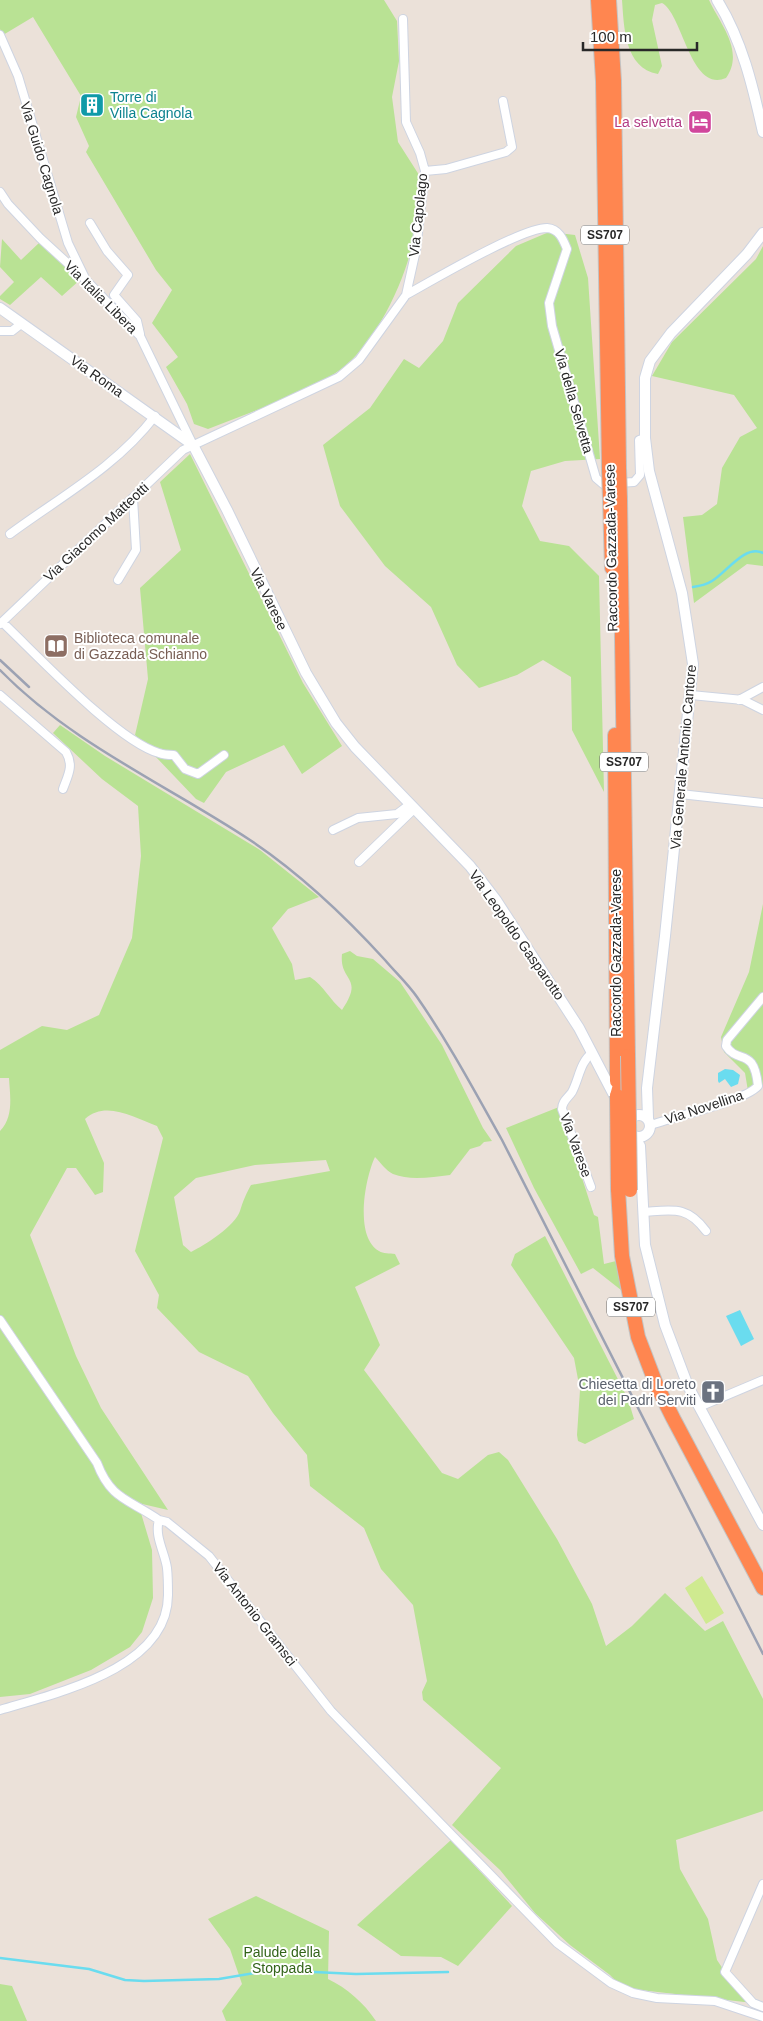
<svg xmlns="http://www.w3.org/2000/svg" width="763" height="2021" font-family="Arial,sans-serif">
	<rect width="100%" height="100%" fill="#ebe1d9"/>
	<!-- green -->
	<path fill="#b9e294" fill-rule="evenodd" d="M 0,0 L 384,0 L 397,21 L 399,61 L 392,97 L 398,142 L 421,178 C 418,202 418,228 411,250 C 400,292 371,351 334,374 C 295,398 250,412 208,429 L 194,424 L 187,404 L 166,367 L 178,357 L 152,323 L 172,290 L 156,270 L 86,152 L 89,146 L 76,117 L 81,96 L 33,17 L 3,35 L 0,29 Z
		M 622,0 L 709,0 C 720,24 745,51 726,78 C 690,93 683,14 662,3 L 655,5 L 652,20 L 662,66 L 658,74 C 624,68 624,26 622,0 Z
		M 549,232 L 575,235 L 588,278 L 600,459 L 565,461 L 531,471 L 522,506 L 540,541 L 569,546 L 599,576 L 604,792 L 572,730 L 571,677 L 543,660 L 517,675 L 479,688 L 457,665 L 431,607 L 385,566 L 340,506 L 323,445 L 370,408 L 404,359 L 419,368 L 443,341 L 458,303 L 516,246 Z
		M 2,239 L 21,260 L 40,242 L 81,279 L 62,296 L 41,277 L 10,305 L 0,299 L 0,296 L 14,282 L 0,267 Z
		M 763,246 L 763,566 L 747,564 L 694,603 L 683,517 L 702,515 L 717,504 L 722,468 L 740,437 L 757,428 L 734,395 L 652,376 L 672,342 L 756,259 Z
		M 190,454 L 303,683 L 342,746 L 302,774 L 284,745 L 226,772 L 204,803 L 196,799 L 135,735 L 148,679 L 140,588 L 181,550 L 160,482 Z
		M 60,725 L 105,756 L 260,850 L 319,897 L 288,909 L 272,928 L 292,964 L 295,980 L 310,977 C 324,986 330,1000 342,1010 C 365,976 339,982 342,954 L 350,951 L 357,956 L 373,959 L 400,982 L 442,1045 L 483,1128 L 492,1141 L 484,1142 L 480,1146 L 470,1149 L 450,1175 C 432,1177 410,1181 393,1174 C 386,1171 380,1162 375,1157 C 365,1178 354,1237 379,1251 C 383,1254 390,1253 395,1254 L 400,1264 L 355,1287 L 380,1345 L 364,1370 L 442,1473 L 458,1479 L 488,1455 L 499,1452 L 508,1460 L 557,1539 L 592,1604 L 606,1646 L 632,1626 L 665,1593 L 705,1631 L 723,1621 L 763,1699 L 763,1811 L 676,1840 L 680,1869 L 708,1919 L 717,1960 L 735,1987 L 753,2003 L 623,1988 L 610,1975 L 570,1945 L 535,1913 L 500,1870 L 452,1825 L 501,1768 L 423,1700 L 422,1692 L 427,1681 L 413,1605 L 381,1569 L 364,1528 L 310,1486 L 307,1455 L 273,1413 L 248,1376 L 199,1352 L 157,1308 L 159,1295 L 135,1251 L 163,1138 L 157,1126 C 135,1118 106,1100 85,1119 L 104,1163 L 103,1192 L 95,1195 L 76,1168 L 67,1168 L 30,1235 L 76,1356 L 101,1408 L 168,1510 L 138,1503 L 152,1550 L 153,1598 L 142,1632 L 130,1647 L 91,1670 L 30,1694 L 0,1697 L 0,1131 C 14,1117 10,1096 9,1078 L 0,1078 L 0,1050 L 42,1026 L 67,1030 L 99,1015 L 132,938 L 141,856 L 138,806 L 102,779 L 53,733 ZM 326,1160 L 330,1171 L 251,1185 C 246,1194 243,1201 240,1211 C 235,1226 205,1245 191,1252 L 183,1245 L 174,1197 L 196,1178 L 255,1165 Z
		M 763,904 L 763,1086 L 748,1091 L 745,1073 L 724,1052 L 721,1037 L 749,972 Z
		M 559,1107 L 594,1215 L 598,1217 L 604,1264 L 616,1261 L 621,1290 L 593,1268 L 581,1274 L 534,1188 L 506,1128 Z
		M 545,1236 L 628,1399 L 634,1419 L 585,1444 L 578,1441 L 577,1435 L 580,1390 L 574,1358 L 511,1265 L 515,1254 Z
		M 451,1840 L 512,1906 L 458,1966 L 441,1957 L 401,1956 L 357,1925 Z
		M 256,1896 L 329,1931 L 328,1979 C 347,1988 364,2003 376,2021 L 226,2021 L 222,2011 L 242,1984 L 230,1949 L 208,1919 Z
		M 0,1984 L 12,1986 L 27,2021 L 0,2021 Z"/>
	<!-- pitch -->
	<path fill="#cfea90" d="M 702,1576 L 724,1613 L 706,1624 L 685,1588 Z"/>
	<!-- water -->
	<path fill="#6adcef" d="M 725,1069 L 733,1070 L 740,1075 L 738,1084 L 731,1087 L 725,1079 L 719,1083 L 718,1081 L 718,1073 Z
		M 740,1310 L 754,1339 L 741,1346 L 726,1316 Z"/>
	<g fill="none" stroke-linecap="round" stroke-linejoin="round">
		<!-- stream -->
		<path stroke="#6adcef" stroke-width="2.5" d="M 693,587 C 700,586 706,585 712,581 C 726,573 745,544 763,553
			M 0,1958 L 89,1969 L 125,1980 L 144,1981 L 219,1979 L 272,1970 L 356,1974 L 448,1972"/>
		<defs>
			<path id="street" d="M 0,35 L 18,76 L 68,243 L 84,276
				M 425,171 L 446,169 L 506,152 L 512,147 L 503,101
				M 0,192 L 8,204 L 40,238 L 86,280 L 140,336 L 192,443
				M 90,223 L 107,251 L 128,275 L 114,295 L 137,321 L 140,334
				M 406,295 C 433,280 521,228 547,228 C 559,229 563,239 567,249 L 549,303 L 552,326 L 596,478 L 603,484 L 634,482 L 640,475 L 639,440 L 645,438
				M 0,331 L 12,331 L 21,324
				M 10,534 C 60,497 116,467 155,416
				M 118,580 L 136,550 L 133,498
				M 2,622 C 36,654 117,741 159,753 C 164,755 169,755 174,755 L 185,769 L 198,774 L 224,755
				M 0,624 L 183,450 L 339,377 L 359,360 L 406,295 L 416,250 L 425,171 L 420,153 L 406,122 L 403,19
				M 0,695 L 66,752 C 74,766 68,775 63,789
				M 691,695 L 743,700 L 763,710
				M 739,700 L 763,687
				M 680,794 L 763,803
				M 333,830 L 358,818 L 397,814 L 409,805
				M 359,862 L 414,809
				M 651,1125 C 673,1117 745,1101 758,1086 C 754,1046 738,1065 726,1046 L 727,1040 L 763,997
				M 591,1187 L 562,1109 C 562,1101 568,1098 572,1092 C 579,1079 580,1062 592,1053
				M 643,1212 C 672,1210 687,1205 706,1231
				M 0,1320 L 97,1463 C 111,1500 129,1499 159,1520 L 167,1522 L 209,1556 L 331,1711 L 557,1943 L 611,1983 L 633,1993 L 657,1998 L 715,2001 L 763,2017
				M 699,1407 L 763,1380
				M 0,1710 C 56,1693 168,1669 168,1595 C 168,1586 168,1577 167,1568 C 165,1553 154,1536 159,1520
				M 763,1884 L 725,1972 L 753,2003 L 763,2007"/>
			<path id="secondary" d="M 717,0 C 742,40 753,87 763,132
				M 0,308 L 193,445 L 227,510 L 306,673 L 336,723 L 355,747 L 470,866 L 496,900 L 579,1028 L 617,1101
				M628 1126a11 11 0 1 1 22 0a11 11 0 1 1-22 0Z
				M 648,1118 L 647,1088 L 665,936 L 693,664 L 682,593 L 649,471 L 645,438 L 645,378 L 650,361 L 671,333 L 747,254 L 763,233
				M 634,1136 L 640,1146 L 645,1245 L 665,1325 L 688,1386 L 763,1525"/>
			<path id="highway" d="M 598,0 L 603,81 L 609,470
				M 609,0 L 614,81 L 619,468
				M 610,499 L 612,568
				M 615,735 L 617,1081
				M 617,1096 L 628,1056 L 620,499
				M 618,1189 L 622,1256 L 638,1337 L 656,1384 L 673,1418 L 763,1588"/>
		</defs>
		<!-- street casing -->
		<use href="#street" stroke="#ced4e1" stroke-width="10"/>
		<!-- secondary casing -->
		<use href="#secondary" stroke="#ced4e1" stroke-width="12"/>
		<!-- highway casing -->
		<use href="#highway" stroke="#c3c3c3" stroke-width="16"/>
		<!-- street -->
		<use href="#street" stroke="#fff" stroke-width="8"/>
		<!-- secondary -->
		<use href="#secondary" stroke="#fff" stroke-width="10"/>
		<!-- highway -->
		<use href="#highway" stroke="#ff8650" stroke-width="14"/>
		<!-- rail -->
		<path stroke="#9ca2b3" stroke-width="2.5" d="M 0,660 L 29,687
			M 0,670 C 71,743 167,785 250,840 C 301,874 344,915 385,960 C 395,972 408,984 417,997 C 449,1043 475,1092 502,1140 L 763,1654"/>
		<defs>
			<path id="highway-bridge" d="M 619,468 L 620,499
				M 609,470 L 610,499
				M 628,1056 L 630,1190
				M 617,1096 L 618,1189"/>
		</defs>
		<!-- highway-bridge casing -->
		<use href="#highway-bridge" stroke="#c3c3c3" stroke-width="16" stroke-linecap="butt"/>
		<!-- highway-bridge -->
		<use href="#highway-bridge" stroke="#ff8650" stroke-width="14"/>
	</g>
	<!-- icons -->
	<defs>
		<symbol id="building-square" viewBox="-11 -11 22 22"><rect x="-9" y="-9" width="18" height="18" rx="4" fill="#0f9aa8" stroke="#fff"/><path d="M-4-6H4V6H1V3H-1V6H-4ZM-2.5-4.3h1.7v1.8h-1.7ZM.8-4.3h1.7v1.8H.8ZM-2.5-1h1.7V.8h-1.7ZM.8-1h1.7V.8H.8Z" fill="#fff"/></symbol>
		<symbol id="hotel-square" viewBox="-11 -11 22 22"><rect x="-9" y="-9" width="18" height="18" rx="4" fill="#d1479c" stroke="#fff"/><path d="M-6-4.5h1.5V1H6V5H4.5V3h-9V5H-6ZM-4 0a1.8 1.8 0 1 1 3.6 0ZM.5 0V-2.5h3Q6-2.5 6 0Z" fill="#fff"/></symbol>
		<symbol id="library-square" viewBox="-11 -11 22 22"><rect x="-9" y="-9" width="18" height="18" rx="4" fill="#8d6e63" stroke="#fff"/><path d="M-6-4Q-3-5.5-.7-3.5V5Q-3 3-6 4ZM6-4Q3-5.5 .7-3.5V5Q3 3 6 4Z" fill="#fff"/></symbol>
		<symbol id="church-square" viewBox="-11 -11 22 22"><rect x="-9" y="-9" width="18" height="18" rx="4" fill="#6b7280" stroke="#fff"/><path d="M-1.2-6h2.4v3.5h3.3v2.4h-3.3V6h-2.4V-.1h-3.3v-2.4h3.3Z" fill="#fff"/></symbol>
	</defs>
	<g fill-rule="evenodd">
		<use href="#building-square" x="78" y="91" width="28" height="28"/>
		<use href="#hotel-square" x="686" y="108" width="28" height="28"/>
		<use href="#library-square" x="42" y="632" width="28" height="28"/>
		<use href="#church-square" x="699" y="1378" width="28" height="28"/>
	</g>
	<g text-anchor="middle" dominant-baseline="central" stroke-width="4" stroke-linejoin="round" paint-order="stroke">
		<!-- shield labels -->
		<g fill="#fff" stroke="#686868" stroke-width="1">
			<rect x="581" y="225.5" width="48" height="19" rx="4"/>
			<rect x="600" y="752.5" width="48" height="19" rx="4"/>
			<rect x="607" y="1297.5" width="48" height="19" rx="4"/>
		</g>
		<g font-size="12" font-weight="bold" fill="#282828">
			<text x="605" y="235">SS707</text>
			<text x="624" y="762">SS707</text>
			<text x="631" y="1307">SS707</text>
		</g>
		<!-- culture labels -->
		<g font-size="14" fill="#0d838f" stroke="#fff" text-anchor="start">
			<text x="110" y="97">Torre di<tspan x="110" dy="16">Villa Cagnola</tspan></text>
		</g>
		<!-- hotel labels -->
		<g font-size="14" fill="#b23c85" stroke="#fff" text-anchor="end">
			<text x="682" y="122">La selvetta</text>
		</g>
		<!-- street labels -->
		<g font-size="14" fill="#282828" stroke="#fff">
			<text transform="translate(42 158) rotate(73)">Via Guido Cagnola</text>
			<text transform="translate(418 215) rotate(-84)">Via Capolago</text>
			<text transform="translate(101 297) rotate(45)">Via Italia Libera</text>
			<text transform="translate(97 376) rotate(35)">Via Roma</text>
			<text transform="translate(574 401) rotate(74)">Via della Selvetta</text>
			<text transform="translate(96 532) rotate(-43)">Via Giacomo Matteotti</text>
			<text transform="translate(611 548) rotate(-91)">Raccordo Gazzada-Varese</text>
			<text transform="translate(269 599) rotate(64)">Via Varese</text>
			<text transform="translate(683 757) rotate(-85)">Via Generale Antonio Cantore</text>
			<text transform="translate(517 935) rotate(55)">Via Leopoldo Gasparotto</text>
			<text transform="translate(616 953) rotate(-90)">Raccordo Gazzada-Varese</text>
			<text transform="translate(704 1107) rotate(-18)">Via Novellina</text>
			<text transform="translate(576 1145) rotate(70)">Via Varese</text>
			<text transform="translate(255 1614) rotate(52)">Via Antonio Gramsci</text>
		</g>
		<!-- education labels -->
		<g font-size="14" fill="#785e54" stroke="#fff" text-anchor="start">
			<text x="74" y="638">Biblioteca comunale<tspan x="74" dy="16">di Gazzada Schianno</tspan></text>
		</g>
		<!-- worship labels -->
		<g font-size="14" fill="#5b616d" stroke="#fff" text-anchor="end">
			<text x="696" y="1384">Chiesetta di Loreto<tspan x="696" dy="16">dei Padri Serviti</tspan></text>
		</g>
		<!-- park labels -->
		<g font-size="14" fill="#326419" stroke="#fff">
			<text x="282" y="1952">Palude della<tspan x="282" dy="16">Stoppada</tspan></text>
		</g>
	</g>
	<!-- scale -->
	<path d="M583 42v8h114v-8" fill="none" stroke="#282828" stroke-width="2.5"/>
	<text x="590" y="42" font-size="15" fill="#282828" stroke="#ffffff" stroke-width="4" paint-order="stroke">100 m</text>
</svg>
